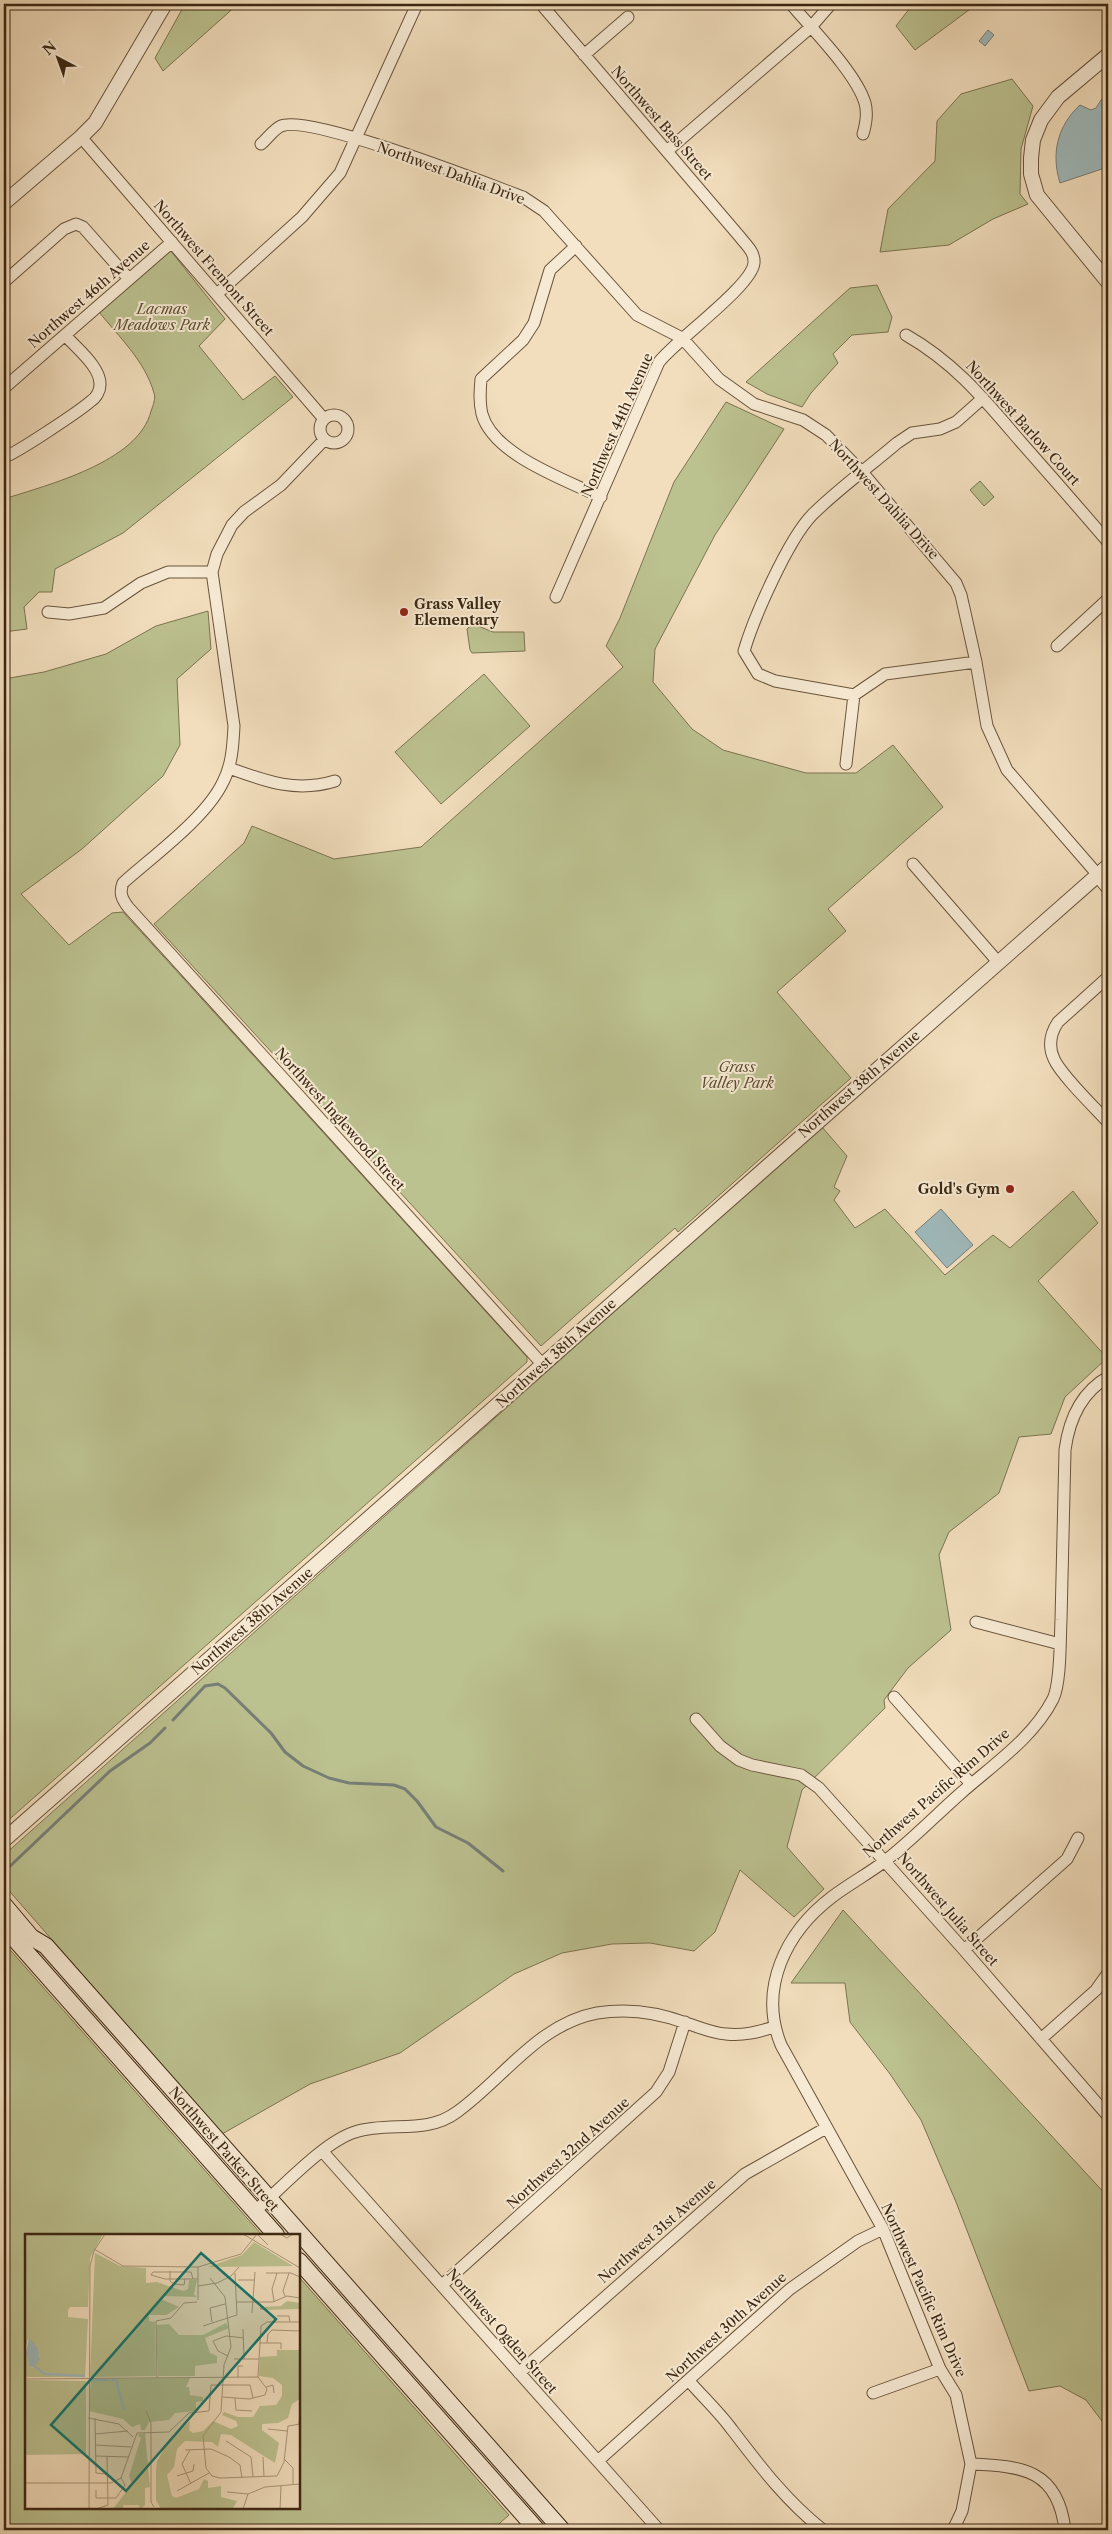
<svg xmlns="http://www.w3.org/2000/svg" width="1112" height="2534" font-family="'Libre Caslon Text',serif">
	<rect width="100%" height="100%" fill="#f2debd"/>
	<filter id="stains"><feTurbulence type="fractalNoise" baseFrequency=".004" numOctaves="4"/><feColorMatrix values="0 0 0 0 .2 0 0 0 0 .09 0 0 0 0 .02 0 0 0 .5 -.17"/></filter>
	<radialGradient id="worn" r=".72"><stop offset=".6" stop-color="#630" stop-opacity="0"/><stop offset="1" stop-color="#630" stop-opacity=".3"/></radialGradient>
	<!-- green -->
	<path fill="#bcc190" stroke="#7c7451" d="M 185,4 L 238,4 L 163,71 L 155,58 Z
		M 913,4 L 977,4 L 915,50 L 896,26 Z
		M 1012,79 L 1033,106 L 1021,149 L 1020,194 L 1028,204 L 993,219 L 949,245 L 880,252 L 888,209 L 935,161 L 937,121 L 961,94 Z
		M 170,250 L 225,319 L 199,346 L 243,400 L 275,376 L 293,397 L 123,533 L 55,569 L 52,592 L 39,592 L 24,607 L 27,629 L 4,632 L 4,499 C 47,485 139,462 151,411 C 153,406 156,398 154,393 C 145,361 119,337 99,312 Z
		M 877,285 L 892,317 L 888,332 L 852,335 L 833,354 L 838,363 L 811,393 L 802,407 L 767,394 L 746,382 L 850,288 Z
		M 726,402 L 784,429 L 715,535 L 655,649 L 653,682 L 692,729 L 723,750 L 806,773 L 856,773 L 893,745 L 943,807 L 828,909 L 846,931 L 777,992 L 851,1078 L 678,1232 L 675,1228 L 541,1346 L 154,924 L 244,843 L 252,826 L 334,859 L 421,847 L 623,667 L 606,646 L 620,618 L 674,482 Z
		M 980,481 L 994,497 L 984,506 L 970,490 Z
		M 208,611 L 211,649 L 177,679 L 180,745 L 163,776 L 82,849 L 21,894 L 69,945 L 112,913 L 123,912 L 527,1357 L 527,1362 L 4,1824 L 4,679 L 44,672 L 106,654 L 156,626 Z
		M 473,624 L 493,632 L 524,632 L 525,651 L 472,653 L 470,650 L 467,629 Z
		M 484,674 L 530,726 L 441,804 L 395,752 Z
		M 822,1127 L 847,1156 L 834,1187 L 840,1191 L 834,1200 L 855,1228 L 885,1209 L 945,1275 L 993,1235 L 1010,1248 L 1073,1191 L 1098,1223 L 1038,1281 L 1107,1358 L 1065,1397 L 1051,1434 L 1019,1437 L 999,1493 L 949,1532 L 939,1555 L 951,1630 L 908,1668 L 884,1700 L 885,1708 L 802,1790 L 787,1847 L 824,1889 L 794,1917 L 740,1870 L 715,1932 L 694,1951 L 650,1943 L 612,1944 L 562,1953 L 514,1974 L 400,2053 L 310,2084 L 222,2134 L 4,1885 L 4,1855 Z
		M 1108,1759 L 1108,1819 L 1103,1799 Z
		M 843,1910 L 1108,2197 L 1108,2429 L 1086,2400 L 1060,2386 L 1029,2391 L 956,2202 L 921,2120 L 890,2074 L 850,2022 L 845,1983 L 791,1983 Z
		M 4,1943 L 262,2235 L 26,2235 L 26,2508 L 299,2508 L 299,2277 L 509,2515 L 492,2530 L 4,2530 Z"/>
	<!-- water -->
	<path fill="#9fb9bb" stroke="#777f77" d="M 988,30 L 994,35 L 985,46 L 979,41 Z
		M 1108,98 L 1108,167 L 1060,183 C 1051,154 1057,126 1080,105 L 1091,110 L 1096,108 L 1101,100 Z
		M 941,1209 L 973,1245 L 947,1268 L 915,1232 Z"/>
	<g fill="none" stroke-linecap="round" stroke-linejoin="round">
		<!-- stream -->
		<path stroke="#777f77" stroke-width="3" d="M 173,1720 L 205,1686 L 218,1684 L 225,1688 L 271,1733 L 285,1752 L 303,1766 L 329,1778 L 349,1783 L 394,1785 L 405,1789 L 417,1801 L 436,1827 L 468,1843 L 503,1871
			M 5,1871 L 110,1771 L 150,1743 L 165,1728"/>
		<defs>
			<path id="minor" d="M 541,4 L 740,237 C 746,245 755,252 754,263 C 752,286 677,339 659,362 L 556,597
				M 791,4 C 812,29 856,73 865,103 C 868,114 866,124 863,134
				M 584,55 L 628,17
				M 81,137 L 324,419
				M 261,144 C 267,139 274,129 281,126 C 310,114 485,183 523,197 L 544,211 L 637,315 L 682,338 L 719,379 L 754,404 L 803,420 L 826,435 L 862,472 L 956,583 L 961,595 L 976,662 L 987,726 L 1007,770 L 1098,875
				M 667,151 L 811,27 L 831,4
				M 576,246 L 550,270 L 534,323 L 523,340 L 481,379 C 480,391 479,402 482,414 C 493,455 566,480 601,497
				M 4,282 L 64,229 L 76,224 L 83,227 L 129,279
				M 217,294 L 302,217 L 340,173 L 417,4
				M 906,335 C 955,363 984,399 1020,441 C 1050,475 1079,508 1108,542
				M 4,388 L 172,242
				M320 429a14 14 0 1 1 28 0a14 14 0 1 1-28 0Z
				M 324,440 L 281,485 L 244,512 L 232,525 L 217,554 L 212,572 L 234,726 C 233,745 232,765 223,782 C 206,818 153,856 123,883 C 119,893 122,899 128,907 L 543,1365
				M 4,457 C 14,455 81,410 91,401 C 96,398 100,391 100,385 C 101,367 76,348 65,335
				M 48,612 L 69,614 L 104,608 L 141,583 L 168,572 L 212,572
				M 1057,646 L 1108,599
				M 976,662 L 885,674 L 854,695 L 775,681 L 758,674 L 744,651 C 754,617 788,540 812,515 C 838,489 869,467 897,443 L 912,433 L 940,429 L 956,422 L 983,398
				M 846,764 L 854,695
				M 229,768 C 265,781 296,793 335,781
				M 913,864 L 998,962
				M 1108,977 L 1058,1022 C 1050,1034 1048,1046 1054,1059 C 1061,1075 1095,1108 1108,1122
				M 976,1622 L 1060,1644
				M 894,1697 L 971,1784
				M 696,1719 L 720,1746 L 739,1760 L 752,1765 L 801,1775 L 819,1788 L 964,1950 L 1108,2116
				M 964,1950 L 1067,1859 L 1078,1838
				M 1041,2039 L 1096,1990 L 1108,1973
				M 323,2152 L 659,2530
				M 255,2211 C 281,2189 323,2142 355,2132 C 390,2121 426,2135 457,2112 C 503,2079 538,2024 597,2013 C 628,2008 657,2012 686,2023 C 699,2027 712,2033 726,2034 C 743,2036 758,2032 774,2027
				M 442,2285 L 656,2092 L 669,2072 L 685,2022
				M 519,2373 L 745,2174 L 826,2128
				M 689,2381 C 702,2396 718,2411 730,2427 C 759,2465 786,2501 823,2530
				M 873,2393 L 940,2369
				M 599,2460 L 790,2289 L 858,2241 L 883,2229
				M 971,2464 C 1023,2466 1058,2470 1065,2530
				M 953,2530 L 962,2511 L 971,2464 L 956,2395 L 940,2369 L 883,2229 L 781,2045 C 758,1988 786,1932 832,1897 C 849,1884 868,1874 885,1861 C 912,1840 936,1815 961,1793 C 994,1764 1033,1738 1053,1699 C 1061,1683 1060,1639 1061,1620 C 1062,1564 1064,1507 1065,1450 C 1069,1420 1080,1393 1108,1377"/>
			<path id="tertiary" d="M 1108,55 L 1058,97 L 1041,120 L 1033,140 L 1031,158 L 1031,174 L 1037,195 L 1108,282
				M 4,203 L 81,137 L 95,123 L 165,4
				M 1098,875 L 1108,887
				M 4,1840 L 1108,866"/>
			<path id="secondary" d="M 4,1905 L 31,1937 L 46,1946 L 562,2530
				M 4,1927 L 276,2235
				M 299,2261 L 537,2530"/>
		</defs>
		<!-- minor casing -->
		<use href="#minor" stroke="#6a553d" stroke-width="13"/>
		<!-- tertiary casing -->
		<use href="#tertiary" stroke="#6a553d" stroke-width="16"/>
		<!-- secondary casing -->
		<use href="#secondary" stroke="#3c2712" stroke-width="18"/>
		<!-- minor -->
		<use href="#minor" stroke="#f7ead4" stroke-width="11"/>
		<!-- tertiary -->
		<use href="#tertiary" stroke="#f7ead4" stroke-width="14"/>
		<!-- secondary -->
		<use href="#secondary" stroke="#f7ead4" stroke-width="16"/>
	</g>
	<!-- markers -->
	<g fill="#8f2418" stroke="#f7ead4" stroke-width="2">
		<circle cx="404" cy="612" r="5"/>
		<circle cx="1010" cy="1189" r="5"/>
	</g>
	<g text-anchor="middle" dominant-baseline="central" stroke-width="4" stroke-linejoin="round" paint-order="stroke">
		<!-- street labels -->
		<g font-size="14" fill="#3c2712" stroke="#f7ead4">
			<text transform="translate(662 123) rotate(49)">Northwest Bass Street</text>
			<text transform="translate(451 173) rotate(20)">Northwest Dahlia Drive</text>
			<text transform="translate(214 268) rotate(49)">Northwest Fremont Street</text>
			<text transform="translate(89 294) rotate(-41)">Northwest 46th Avenue</text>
			<text transform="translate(1023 423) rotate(48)">Northwest Barlow Court</text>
			<text transform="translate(617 425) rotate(-66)">Northwest 44th Avenue</text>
			<text transform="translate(884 499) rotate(48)">Northwest Dahlia Drive</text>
			<text transform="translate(859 1084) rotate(-41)">Northwest 38th Avenue</text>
			<text transform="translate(340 1119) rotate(48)">Northwest Inglewood Street</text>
			<text transform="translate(556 1353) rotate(-42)">Northwest 38th Avenue</text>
			<text transform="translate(252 1621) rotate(-41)">Northwest 38th Avenue</text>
			<text transform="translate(936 1793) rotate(-41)">Northwest Pacific Rim Drive</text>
			<text transform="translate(948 1909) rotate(49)">Northwest Julia Street</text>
			<text transform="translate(224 2149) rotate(49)">Northwest Parker Street</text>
			<text transform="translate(568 2153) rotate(-42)">Northwest 32nd Avenue</text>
			<text transform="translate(657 2231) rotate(-41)">Northwest 31st Avenue</text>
			<text transform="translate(924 2290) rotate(66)">Northwest Pacific Rim Drive</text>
			<text transform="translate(726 2327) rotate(-42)">Northwest 30th Avenue</text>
			<text transform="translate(502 2331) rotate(49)">Northwest Ogden Street</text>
		</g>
		<!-- park labels -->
		<g font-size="14" font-style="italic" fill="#5c4e32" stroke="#f7ead4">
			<text x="162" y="309">Lacmas<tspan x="162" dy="16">Meadows Park</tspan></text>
			<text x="737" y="1067">Grass<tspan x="737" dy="16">Valley Park</tspan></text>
		</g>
		<!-- poi labels -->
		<g font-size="14" font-weight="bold" fill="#3c2712" stroke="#f7ead4" text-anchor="start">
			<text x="414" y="604">Grass Valley<tspan x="414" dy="16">Elementary</tspan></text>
			<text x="1000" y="1189" text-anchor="end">Gold's Gym</text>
		</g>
	</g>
	<!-- overview -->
	<g transform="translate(25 2234)">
		<rect width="275" height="275" fill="#f2debd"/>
		<path d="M 0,0 L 78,0 L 65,24 L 63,73 L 45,73 L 43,76 L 43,83 L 63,85 L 60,143 L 0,143 ZM 3,105 L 13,114 L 15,124 L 8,134 L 4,132 L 1,113 ZM 229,8 L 268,32 L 183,33 L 217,21 ZM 70,19 L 95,32 L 121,34 L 121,49 L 132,48 L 158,57 L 163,55 L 164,46 L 172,46 L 169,60 L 172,63 L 138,62 L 136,65 L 154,73 L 141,81 L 124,81 L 124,87 L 130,88 L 131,142 L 65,143 ZM 262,67 L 275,69 L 275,75 L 235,76 L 235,73 L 256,72 ZM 201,89 L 204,94 L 180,104 L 185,119 L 192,122 L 192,129 L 170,132 L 170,142 L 133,142 L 131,91 L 144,90 L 154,101 L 178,101 ZM 252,116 L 275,116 L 275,165 L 267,170 L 263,184 L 253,189 L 237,190 L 237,196 L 254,209 L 250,229 L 206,201 L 196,200 L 193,213 L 187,208 L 160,207 L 152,215 L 149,233 L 142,241 L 147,262 L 151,264 L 174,255 L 179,245 L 183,247 L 183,254 L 196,252 L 196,263 L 212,267 L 208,274 L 136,275 L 131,266 L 131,237 L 132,227 L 144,207 L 165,187 L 164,196 L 168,199 L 178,197 L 188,187 L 206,195 L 213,192 L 211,187 L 197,181 L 199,178 L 213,183 L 228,183 L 235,172 L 251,171 L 257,162 L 257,151 L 248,144 L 234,142 L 235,123 L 252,122 ZM 165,144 L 161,153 L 164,153 L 165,161 L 178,163 L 178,167 L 171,168 L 171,177 L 150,179 L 144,186 L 124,188 L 120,196 L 116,196 L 115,190 L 107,193 L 98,185 L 64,177 L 66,145 ZM 0,146 L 61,147 L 61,220 L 0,221 ZM 120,199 L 125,253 L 120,254 L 120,271 L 115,275 L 114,271 L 98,271 L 99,275 L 88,275 L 107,250 L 104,242 L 116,204 L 112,201 Z" fill="#bcc190" fill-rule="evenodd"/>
		<path d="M 4,104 L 13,114 L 15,125 L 9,134 L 4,132 L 1,118 Z" fill="#9fb9bb"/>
		<path fill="none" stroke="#9fb9bb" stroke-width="2.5" d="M 9,132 L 20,140 L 60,142M 65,146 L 85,146M 86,146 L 91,146 L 99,176"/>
		<path fill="none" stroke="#a99579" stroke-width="1" d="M 218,0 L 275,34M 232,0 L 243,11M 255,0 L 262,4 L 268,0M 69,15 L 98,32 L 173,33 L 216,20 L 232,0M 145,37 L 145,47 L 149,50 L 159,51 L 160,45M 241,39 L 266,39 L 275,43M 126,41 L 128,38 L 166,38 L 168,45M 126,41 L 140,45 L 173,45M 185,44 L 200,63 L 206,113 L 199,131 L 196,178 L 178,202 L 181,234 L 187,242 L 195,244 L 252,242M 213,46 L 229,46M 173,52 L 192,49 L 206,42 L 214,33M 260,62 L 258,57 L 264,39M 173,66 L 173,33M 249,67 L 247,55 L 252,39M 212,68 L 248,68 L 262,62 L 275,64M 227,79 L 230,38M 252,82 L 264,82 L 265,88M 187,88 L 185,74 L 200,70M 178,92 L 212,81 L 210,39M 218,95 L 219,125M 234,109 L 256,109 L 256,115M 242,109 L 243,100 L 247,96 L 275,97M 203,122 L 193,117 L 188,107 L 201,102 L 219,104M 209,125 L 234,125M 213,143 L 213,132 L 218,132M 132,144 L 131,87 L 146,84 L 159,69 L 172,68M 0,145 L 233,143M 241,153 L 248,151 L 249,159M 197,163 L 224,165 L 240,161 L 242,155 L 233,143 L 236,92 L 242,88 L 275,88M 210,164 L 211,176 L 227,177M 121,177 L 126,189 L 126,268 L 129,273M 63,184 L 94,190 L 108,203M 70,184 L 71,239 L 82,240M 274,190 L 275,173M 243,195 L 262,197M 70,200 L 103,197M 201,207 L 226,223 L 228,243M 70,211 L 106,213M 160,216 L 186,215 L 204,223 L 215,231 L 217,244M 165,216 L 157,230 L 166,250M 71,222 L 104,223M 238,223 L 239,243M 259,225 L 268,234 L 268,250M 152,242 L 168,237 L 169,230M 252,242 L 259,228 L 263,192 L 275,190M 0,249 L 63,249M 63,249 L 86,249 L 96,244 L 112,199 L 144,198 L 164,179 L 184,177 L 186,151 L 225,151 L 228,164M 71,256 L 71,264 L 91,264 L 100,251 L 96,244M 152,257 L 184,239M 202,258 L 223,260M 223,260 L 240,253 L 275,250M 64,275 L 65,32 L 69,17 L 80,0M 71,275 L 83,271 L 82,222M 218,275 L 223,260M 255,275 L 256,252"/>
		<path fill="#0f766e" fill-opacity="0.15" stroke="#0f766e" stroke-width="2.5" d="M 176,19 L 251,85 L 101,257 L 26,191 Z"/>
		<rect width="275" height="275" fill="none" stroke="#3c2712" stroke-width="2.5"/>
	</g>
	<!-- margin -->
	<rect width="1112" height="2534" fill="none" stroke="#f2debd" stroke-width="20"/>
	<rect x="5" y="5" width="1102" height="2524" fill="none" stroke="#3c2712" stroke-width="2.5"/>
	<rect x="10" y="10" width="1092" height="2514" fill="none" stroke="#3c2712"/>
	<!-- north arrow -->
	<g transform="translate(58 58) rotate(319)" stroke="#f7ead4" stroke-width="4" paint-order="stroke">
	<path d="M0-4L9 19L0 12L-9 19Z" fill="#3c2712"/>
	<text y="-8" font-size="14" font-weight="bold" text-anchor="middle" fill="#3c2712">N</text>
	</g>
	<rect width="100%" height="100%" filter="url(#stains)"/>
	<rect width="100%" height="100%" fill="url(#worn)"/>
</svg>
